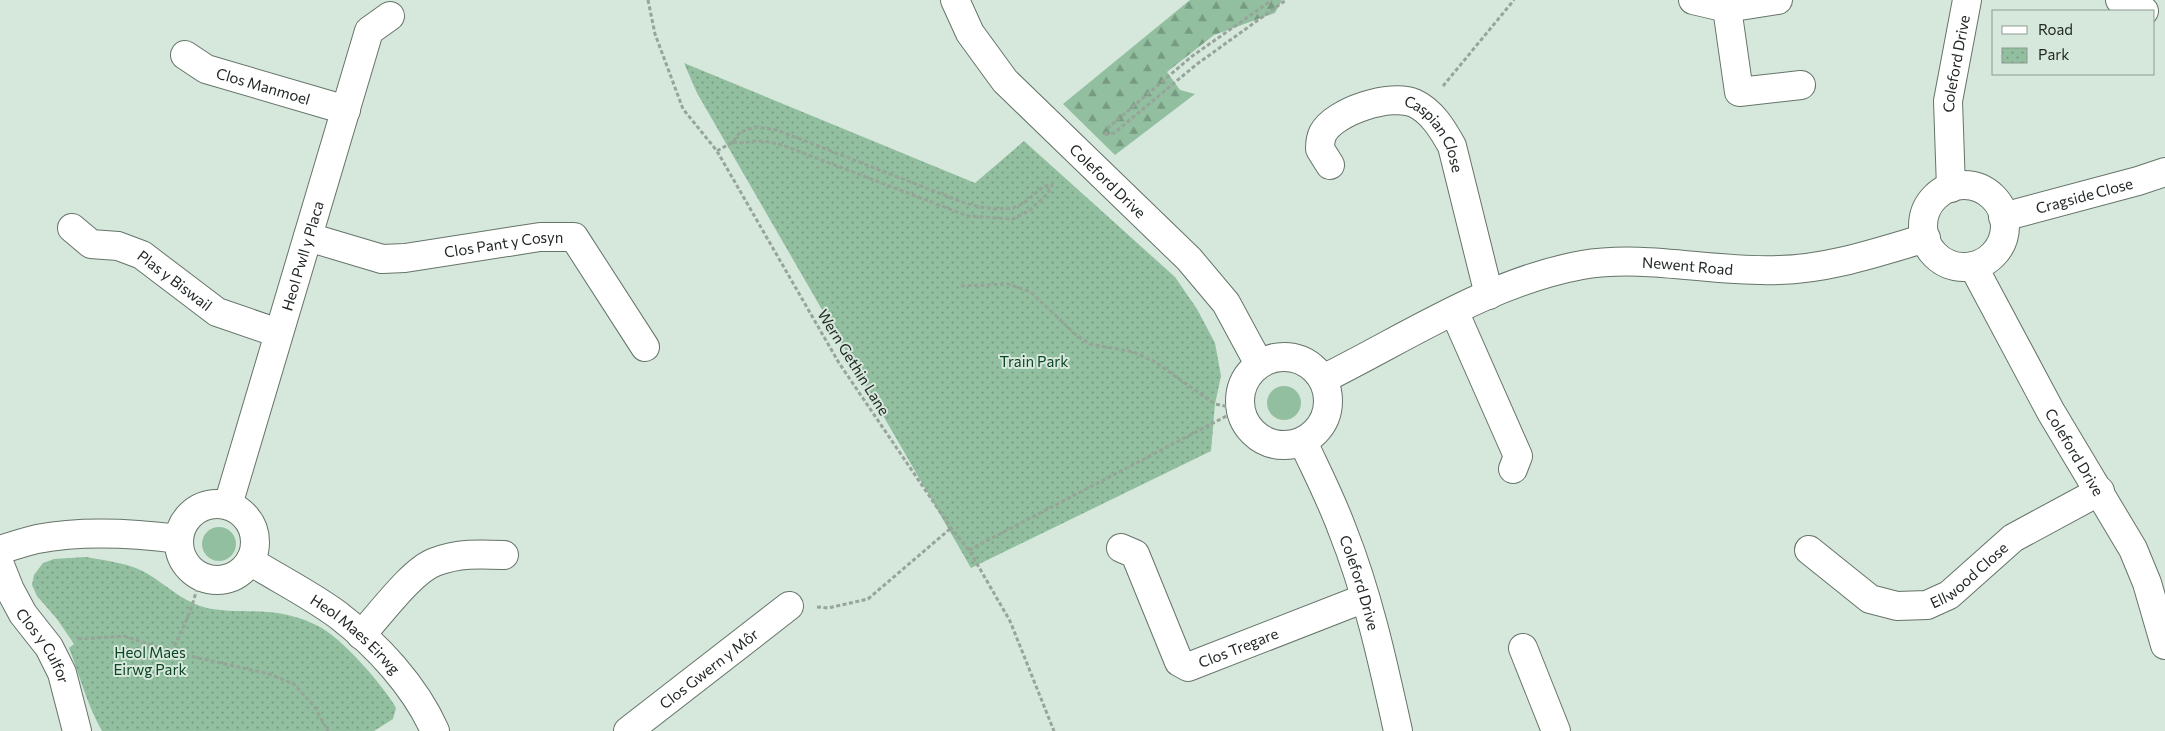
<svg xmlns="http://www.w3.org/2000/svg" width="2165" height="731" font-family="Commissioner,sans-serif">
	<defs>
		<pattern id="forest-firs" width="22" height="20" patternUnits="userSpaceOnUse" patternTransform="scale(1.25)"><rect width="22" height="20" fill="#92bf9f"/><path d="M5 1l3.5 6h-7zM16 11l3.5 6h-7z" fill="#779b81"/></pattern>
		<pattern id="park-dots" width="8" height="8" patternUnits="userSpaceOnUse" patternTransform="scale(1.25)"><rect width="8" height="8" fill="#92bf9f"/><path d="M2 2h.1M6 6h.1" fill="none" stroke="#779b81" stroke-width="1.8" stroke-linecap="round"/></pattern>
	</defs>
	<rect width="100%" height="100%" fill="#d6e7db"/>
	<!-- grass -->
	<path fill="#92bf9f" d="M1267 403a17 17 0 1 1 34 0a17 17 0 1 1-34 0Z
		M202 544a17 17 0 1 1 34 0a17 17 0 1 1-34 0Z"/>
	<!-- forest -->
	<path fill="url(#forest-firs)" d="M 1190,0 L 1282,0 L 1275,13 L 1214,35 L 1167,72 L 1180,90 L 1195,94 L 1115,155 L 1063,104 Z"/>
	<!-- park -->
	<path fill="url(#park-dots)" d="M 684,63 L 975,183 L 1024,141 L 1175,277 L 1197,309 L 1215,343 L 1221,376 L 1215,404 L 1211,451 L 971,568 L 697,93 Z
		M 86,557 C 107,561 130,563 148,574 C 166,585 180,599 200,606 C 222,613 245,610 267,612 C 284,613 303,618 318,626 C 341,637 384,686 396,708 L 393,719 L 374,731 L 102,731 C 87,705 80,676 69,648 L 74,644 L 57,619 L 37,596 L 32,585 L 34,575 L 43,563 L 54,559 Z"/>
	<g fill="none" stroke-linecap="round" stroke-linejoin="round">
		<defs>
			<g id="street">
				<path id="s1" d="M 955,0 L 970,33 L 1005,81 L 1189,259 L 1226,303 L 1259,364"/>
				<path d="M 1693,0 L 1727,8 L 1778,0"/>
				<path d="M 2120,0 L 2144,11"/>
				<path d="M 1727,8 L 1739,92 L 1801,85"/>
				<path id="s2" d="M 185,55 L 206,69 L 346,110"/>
				<path id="s3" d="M 1330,165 L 1320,149 C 1320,144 1321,137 1323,133 C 1335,111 1391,93 1414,103 C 1432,111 1443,130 1452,146 L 1489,295"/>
				<circle cx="1964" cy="226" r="41"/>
				<path id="s4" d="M 1951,188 L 1948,101 L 1967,0"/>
				<path id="s5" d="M 2003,217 L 2138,181 L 2165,172"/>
				<path id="s6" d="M 72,228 L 91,244 L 118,246 L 142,255 L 217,312 L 278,333"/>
				<path id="s7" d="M 308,237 L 382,259 L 405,258 L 540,237 L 574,237 L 645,347"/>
				<path id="s8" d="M 1973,266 L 2051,412 L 2133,549 L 2147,583 L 2165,645"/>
				<path d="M 1454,311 L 1518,456 L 1513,469"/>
				<circle cx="1284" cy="401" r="44"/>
				<path id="s9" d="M 1323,379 C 1406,338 1489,282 1582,265 C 1647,254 1713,273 1779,270 C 1829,269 1878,252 1926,238"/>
				<path id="s10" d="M 1303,442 C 1316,470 1331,499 1342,529 C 1368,594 1383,663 1398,731"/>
				<circle cx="217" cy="542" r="38"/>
				<path id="s11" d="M 228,505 L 369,31 L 390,16"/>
				<path id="s12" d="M 1121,548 L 1135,554 L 1179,662 L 1188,667 L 1365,598"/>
				<path d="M 0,550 C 12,546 25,542 37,539 C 83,530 133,533 179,539"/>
				<path id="s13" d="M 1809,550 L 1870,599 L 1897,606 L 1927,605 L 1949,595 L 2013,538 L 2100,491"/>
				<path id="s14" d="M 250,561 C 279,579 311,595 338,615 C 377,645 415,686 435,731"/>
				<path id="s15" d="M 0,565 L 10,590 L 23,614 L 49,647 L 62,673 L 77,731"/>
				<path d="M 361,635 C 379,616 412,570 435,562 C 458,553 480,554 504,555"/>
				<path d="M 1523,648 L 1556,731"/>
				<path id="s16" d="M 628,731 L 789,606"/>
			</g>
		</defs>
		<!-- street casing -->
		<use href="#street" stroke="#657469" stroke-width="30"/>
		<!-- path -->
		<path stroke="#97a49a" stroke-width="3" stroke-dasharray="4 2.5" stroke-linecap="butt" d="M 648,0 L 655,34 L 683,109 L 717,151 L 839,363 L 951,528 L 969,550 L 1010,621 L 1054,731
			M 1443,86 L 1514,0
			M 1105,135 L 1114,133 L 1197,64 L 1286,0
			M 1105,135 L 1109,127 L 1191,57 L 1272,0
			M 733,142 C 743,144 748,141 758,141 C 766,141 774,143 782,145 L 968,216 L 1013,219 L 1030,210 L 1047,194 L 1052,186
			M 717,151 L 733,142 L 740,132 L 756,127 L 777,130 L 962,202 L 980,207 L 996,209 L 1013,208 L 1024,203 L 1044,186 L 1053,185
			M 961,286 L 1008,284 L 1031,292 L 1075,334 L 1090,344 L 1134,352 L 1155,362 L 1215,404 L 1241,409
			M 969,550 L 1240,409
			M 817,607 L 828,608 L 868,599 L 951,528
			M 78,639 L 124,636 L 172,652 L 269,674 L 294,684 L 314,706 L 328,731
			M 172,652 L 190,612 L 201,576"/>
		<!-- street -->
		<use href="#street" stroke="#fff" stroke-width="28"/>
	</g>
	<g text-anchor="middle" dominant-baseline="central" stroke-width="4" stroke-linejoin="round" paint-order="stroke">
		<!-- street labels -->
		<g font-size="15" fill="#222823" stroke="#d6e7db">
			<text stroke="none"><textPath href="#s4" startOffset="125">Coleford Drive</textPath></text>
			<text stroke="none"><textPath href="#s2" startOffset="85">Clos Manmoel</textPath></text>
			<text stroke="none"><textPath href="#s3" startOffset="174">Caspian Close</textPath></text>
			<text stroke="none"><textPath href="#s1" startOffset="239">Coleford Drive</textPath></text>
			<text stroke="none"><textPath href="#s5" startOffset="84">Cragside Close</textPath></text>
			<text stroke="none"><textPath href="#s7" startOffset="200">Clos Pant y Cosyn</textPath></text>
			<text stroke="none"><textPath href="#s11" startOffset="260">Heol Pwll y Placa</textPath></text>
			<text stroke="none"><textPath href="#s9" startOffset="390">Newent Road</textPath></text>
			<text stroke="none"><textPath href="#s6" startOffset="119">Plas y Biswail</textPath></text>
			<text transform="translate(854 362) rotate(58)">Wern Gethin Lane</text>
			<text stroke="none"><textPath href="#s8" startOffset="212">Coleford Drive</textPath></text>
			<text stroke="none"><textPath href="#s13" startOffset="188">Ellwood Close</textPath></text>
			<text stroke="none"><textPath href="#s10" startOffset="152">Coleford Drive</textPath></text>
			<text stroke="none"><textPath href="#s14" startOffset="129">Heol Maes Eirwg</textPath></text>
			<text stroke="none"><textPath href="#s15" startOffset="92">Clos y Culfor</textPath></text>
			<text stroke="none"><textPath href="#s12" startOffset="196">Clos Tregare</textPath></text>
			<text stroke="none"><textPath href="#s16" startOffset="102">Clos Gwern y Môr</textPath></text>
		</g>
		<!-- park labels -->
		<g font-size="15" fill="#0b4525" stroke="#d6e7db">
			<text x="1034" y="361">Train Park</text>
			<text x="150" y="652">Heol Maes<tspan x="150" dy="17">Eirwg Park</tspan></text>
		</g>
	</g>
	<!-- legend -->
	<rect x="1992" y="10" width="162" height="65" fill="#d6e7db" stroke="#8e9b91"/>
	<rect x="2002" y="26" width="25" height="8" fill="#ffffff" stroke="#8e9b91"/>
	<text x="2038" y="35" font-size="15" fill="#222823">Road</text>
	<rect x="2002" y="48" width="25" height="15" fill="url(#park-dots)" stroke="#8e9b91"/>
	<text x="2038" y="60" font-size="15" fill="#222823">Park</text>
</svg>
